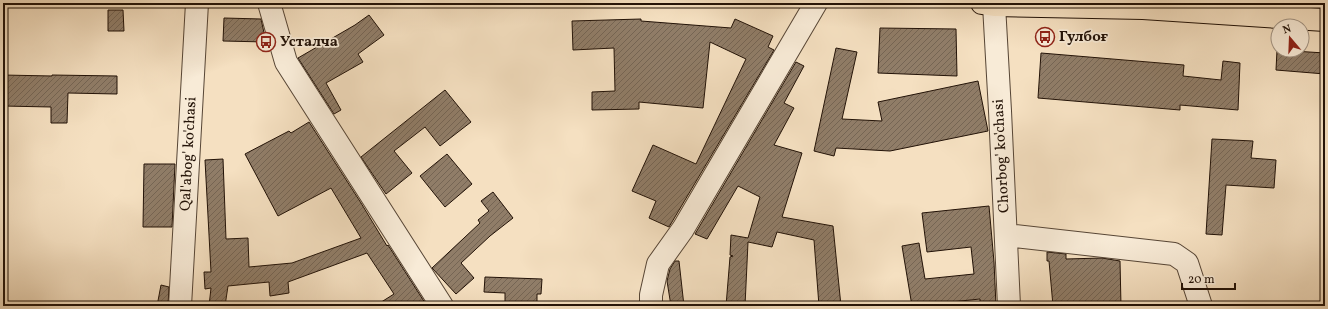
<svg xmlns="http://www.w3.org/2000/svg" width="1328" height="309" font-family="Vollkorn,serif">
	<defs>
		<pattern id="building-hatch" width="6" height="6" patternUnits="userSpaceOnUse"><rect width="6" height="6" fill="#907d68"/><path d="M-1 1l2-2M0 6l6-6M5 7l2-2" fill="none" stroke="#756554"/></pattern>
	</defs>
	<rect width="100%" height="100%" fill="#f5e0c1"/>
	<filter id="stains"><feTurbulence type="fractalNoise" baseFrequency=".005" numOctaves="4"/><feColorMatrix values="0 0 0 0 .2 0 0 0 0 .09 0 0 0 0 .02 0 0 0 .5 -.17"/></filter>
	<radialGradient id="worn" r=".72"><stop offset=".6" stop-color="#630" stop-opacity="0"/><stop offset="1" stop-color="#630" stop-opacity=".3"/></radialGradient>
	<!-- building -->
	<path fill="url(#building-hatch)" stroke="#221207" d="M 108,10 L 123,10 L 124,31 L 108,31 Z
		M 369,15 L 384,35 L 358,54 L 363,62 L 326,83 L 341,110 L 334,114 L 298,58 L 355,25 Z
		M 224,18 L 261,19 L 266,42 L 223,41 Z
		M 641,19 L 641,21 L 731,28 L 735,19 L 773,36 L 768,47 L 774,50 L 669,227 L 649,218 L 656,201 L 632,191 L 653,145 L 696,164 L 746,59 L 710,42 L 703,108 L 639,102 L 639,109 L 592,110 L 592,92 L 615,91 L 614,48 L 573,50 L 572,21 Z
		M 880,28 L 956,29 L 957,76 L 878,73 Z
		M 836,48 L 857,52 L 842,119 L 882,121 L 878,102 L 978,81 L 988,131 L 890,151 L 836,148 L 834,156 L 814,151 Z
		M 1277,50 L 1325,53 L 1325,74 L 1276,70 Z
		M 1041,53 L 1184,65 L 1183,76 L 1221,80 L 1223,61 L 1240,63 L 1238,110 L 1180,105 L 1180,110 L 1038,98 Z
		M 796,62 L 804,66 L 784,103 L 794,108 L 774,145 L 802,153 L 782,217 L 833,226 L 841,306 L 819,306 L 814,240 L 777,232 L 772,247 L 748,242 L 745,306 L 726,306 L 730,257 L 733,256 L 730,255 L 731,235 L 748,238 L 760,197 L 738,186 L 707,239 L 695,234 Z
		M 3,75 L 52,76 L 52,75 L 117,76 L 117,94 L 68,93 L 67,123 L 51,123 L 51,107 L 3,106 Z
		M 445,90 L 471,122 L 440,146 L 425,127 L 394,151 L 412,173 L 386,194 L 361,157 Z
		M 309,122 L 361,203 L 387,246 L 388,245 L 427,306 L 375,306 L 394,294 L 367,253 L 288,282 L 289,293 L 270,296 L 269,282 L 228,286 L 225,306 L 209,306 L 211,288 L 205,289 L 204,272 L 211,272 L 205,160 L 223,159 L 226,239 L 248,238 L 249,267 L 292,263 L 361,238 L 331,188 L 278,216 L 245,154 L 289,131 L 291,133 Z
		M 1212,139 L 1253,141 L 1251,158 L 1276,160 L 1274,188 L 1226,185 L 1222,235 L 1206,234 Z
		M 447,154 L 472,184 L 445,207 L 420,176 Z
		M 144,164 L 175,164 L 172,227 L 143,227 Z
		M 493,192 L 513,218 L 490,236 L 461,263 L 474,278 L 456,294 L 432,268 L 480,223 L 478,220 L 489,211 L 481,201 Z
		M 989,206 L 994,262 L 996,306 L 980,306 L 980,299 L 912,306 L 902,246 L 919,243 L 925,279 L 974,274 L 971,247 L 927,252 L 922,213 Z
		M 1047,252 L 1066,254 L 1066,259 L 1102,258 L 1120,261 L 1121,306 L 1053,306 L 1049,261 L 1047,261 Z
		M 675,261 L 679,261 L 684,306 L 671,306 L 667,281 L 670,269 Z
		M 485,277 L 542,279 L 541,294 L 537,294 L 537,306 L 505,306 L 505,293 L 484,292 Z
		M 161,285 L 169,287 L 168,306 L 157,306 Z"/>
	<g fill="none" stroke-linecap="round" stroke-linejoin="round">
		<defs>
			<path id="minor" d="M 269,3 L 286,62 L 442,306
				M 994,5 L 1000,111 L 1009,306
				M 1006,235 L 1174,254 L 1187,263 L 1201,306
				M 180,306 L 197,3
				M 651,306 L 651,295 L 658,264 L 683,229 L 816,3"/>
			<path id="major" d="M 982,3 L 994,5 L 1143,8 L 1325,20"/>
		</defs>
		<!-- minor casing -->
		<use href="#minor" stroke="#574636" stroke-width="24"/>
		<!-- major casing -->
		<use href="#major" stroke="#221207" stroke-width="24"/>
		<!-- minor -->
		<use href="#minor" stroke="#f8ebd7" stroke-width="22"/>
		<!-- major -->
		<use href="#major" stroke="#f5e0c1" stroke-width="22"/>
	</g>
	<!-- icons -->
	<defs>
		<symbol id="bus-ring" viewBox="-11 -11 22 22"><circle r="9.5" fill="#f8ebd7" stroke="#8f2418" stroke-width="1.5"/><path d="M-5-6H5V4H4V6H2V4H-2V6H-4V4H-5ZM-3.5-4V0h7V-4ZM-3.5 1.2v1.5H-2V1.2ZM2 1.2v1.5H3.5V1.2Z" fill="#8f2418"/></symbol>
	</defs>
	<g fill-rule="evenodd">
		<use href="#bus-ring" x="1034" y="26" width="22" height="22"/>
		<use href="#bus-ring" x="255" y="31" width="22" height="22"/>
	</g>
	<g text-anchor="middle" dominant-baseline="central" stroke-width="3.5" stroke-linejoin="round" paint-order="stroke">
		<!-- poi labels -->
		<g font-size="15" font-weight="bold" fill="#221207" stroke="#f8ebd7" text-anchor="start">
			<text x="1059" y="37">Гулбоғ</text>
			<text x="280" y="42">Усталча</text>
		</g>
		<!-- street labels -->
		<g font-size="15" fill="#221207" stroke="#f8ebd7">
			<text transform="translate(189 154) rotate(-87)">Qal'abog' ko'chasi</text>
			<text transform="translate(1002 156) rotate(-93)">Сhorbog' ko'chasi</text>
		</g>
	</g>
	<!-- margin -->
	<rect width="1328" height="309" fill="none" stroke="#f5e0c1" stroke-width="16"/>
	<rect x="4" y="4" width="1320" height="301" fill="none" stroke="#221207" stroke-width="2"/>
	<rect x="8" y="8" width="1312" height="293" fill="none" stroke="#221207"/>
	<!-- north arrow -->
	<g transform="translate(1290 38) rotate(341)"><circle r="19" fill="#f8ebd7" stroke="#a29484"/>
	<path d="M0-3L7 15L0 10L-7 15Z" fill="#8f2418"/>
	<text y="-6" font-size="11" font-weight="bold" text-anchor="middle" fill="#221207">N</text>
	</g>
	<!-- scale -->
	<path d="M1182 283v6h53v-6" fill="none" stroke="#221207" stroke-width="2"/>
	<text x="1188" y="283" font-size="12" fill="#221207" stroke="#f8ebd7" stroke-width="3" paint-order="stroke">20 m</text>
	<rect width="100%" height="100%" filter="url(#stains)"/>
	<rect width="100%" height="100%" fill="url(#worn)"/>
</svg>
